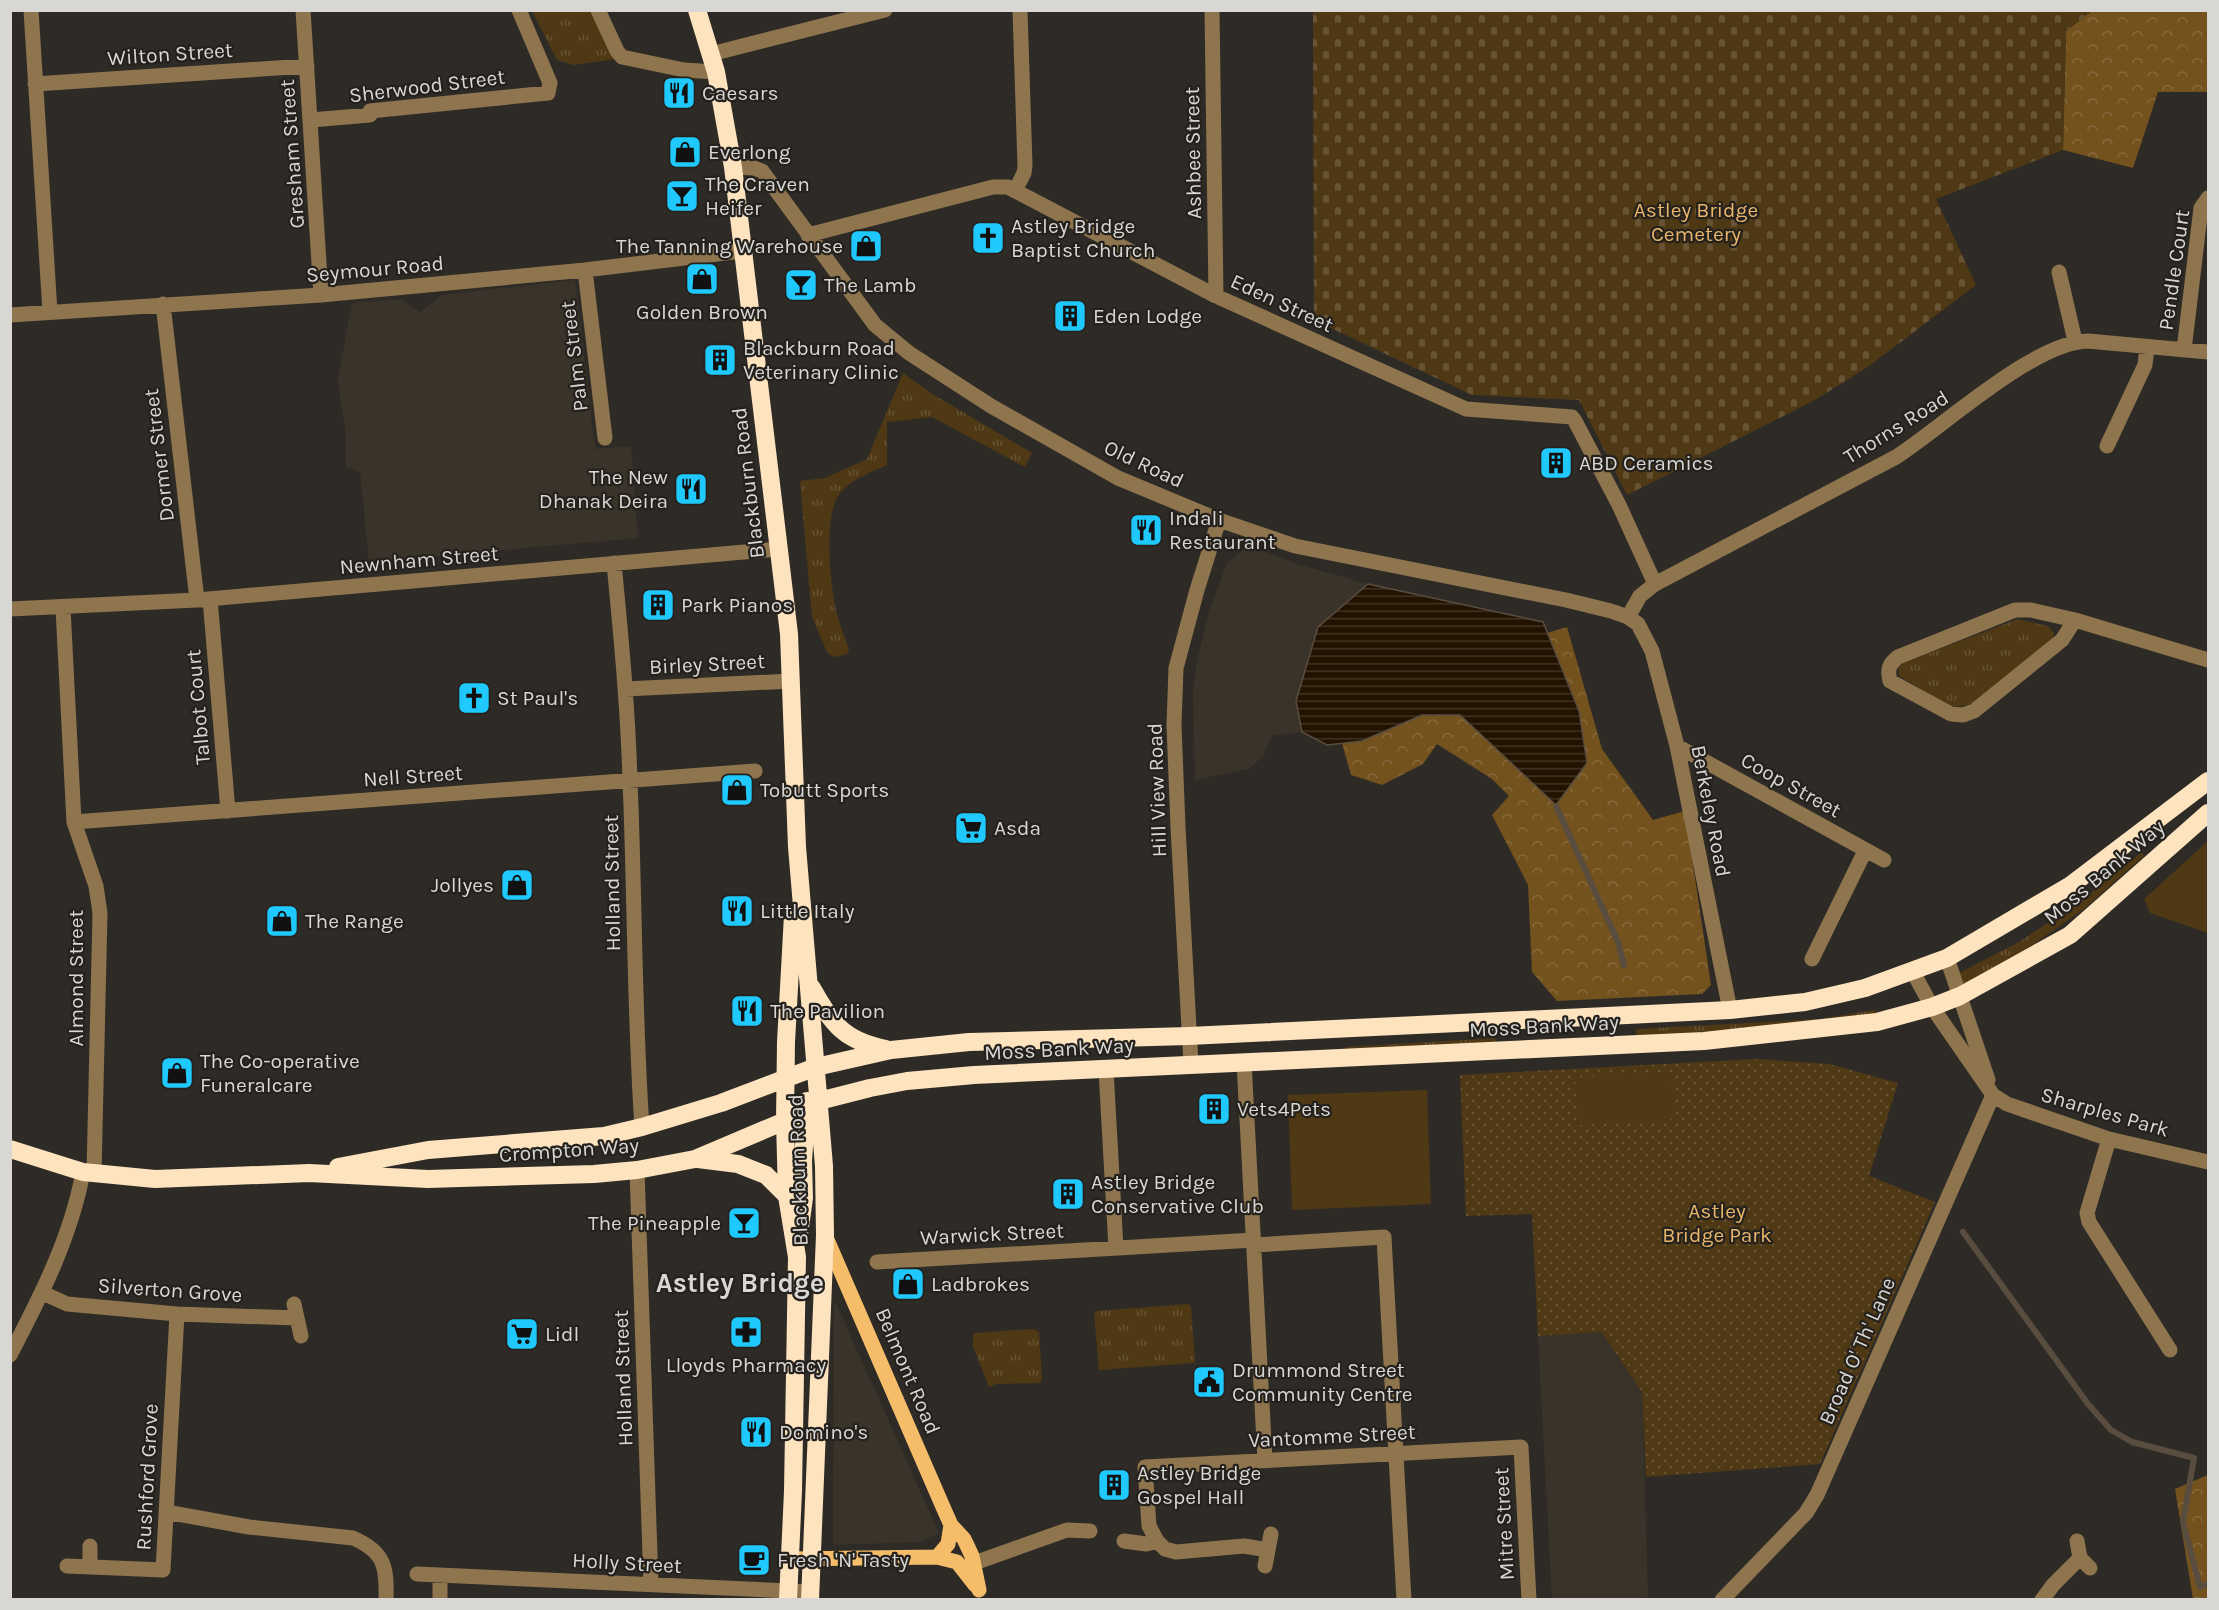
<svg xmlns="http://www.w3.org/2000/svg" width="2219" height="1610" font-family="Karla,sans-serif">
	<defs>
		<pattern id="grass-tufts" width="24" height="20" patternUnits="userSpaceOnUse" patternTransform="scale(1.5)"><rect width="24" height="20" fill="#4f3814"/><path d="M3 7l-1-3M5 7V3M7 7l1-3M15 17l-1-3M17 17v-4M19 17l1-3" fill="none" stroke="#685435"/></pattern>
		<pattern id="forest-crowns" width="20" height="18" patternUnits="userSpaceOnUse" patternTransform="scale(1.5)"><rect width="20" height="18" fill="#73521e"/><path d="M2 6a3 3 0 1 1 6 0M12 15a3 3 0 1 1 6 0" fill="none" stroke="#866a3e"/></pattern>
		<pattern id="cemetery-stones" width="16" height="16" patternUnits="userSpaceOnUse" patternTransform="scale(1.5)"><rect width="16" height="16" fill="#4f3814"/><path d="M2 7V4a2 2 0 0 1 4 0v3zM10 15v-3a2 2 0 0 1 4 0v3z" fill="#685435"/></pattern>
		<pattern id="park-dots" width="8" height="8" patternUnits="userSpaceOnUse" patternTransform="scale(1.5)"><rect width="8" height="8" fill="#4f3814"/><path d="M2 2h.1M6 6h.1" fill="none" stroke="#685435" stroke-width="1.8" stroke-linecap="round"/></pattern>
		<pattern id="water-rules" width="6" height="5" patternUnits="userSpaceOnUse" patternTransform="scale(1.5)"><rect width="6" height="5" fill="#221200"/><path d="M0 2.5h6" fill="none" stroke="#423424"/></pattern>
	</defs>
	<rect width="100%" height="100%" fill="#2e2b27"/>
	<!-- built -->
	<path fill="#3a332a" d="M 575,280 L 595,449 L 631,446 L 638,538 L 369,562 L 360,472 L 346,467 L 346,434 L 339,392 L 338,378 L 352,303 L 402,299 L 420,313 L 441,295 Z
		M 1254,548 L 1300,565 L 1368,584 L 1318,627 L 1296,701 L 1302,732 L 1272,735 L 1263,757 L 1248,769 L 1195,780 L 1193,690 L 1198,657 L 1210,608 L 1227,563 L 1244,549 Z
		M 834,1299 L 939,1533 L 919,1542 L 833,1545 Z
		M 1602,1332 L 1642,1392 L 1648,1599 L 1552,1599 L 1538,1336 Z"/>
	<!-- grass -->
	<path fill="url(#grass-tufts)" d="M 532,11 L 591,11 L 615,59 L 574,65 L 557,60 Z
		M 903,373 L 934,395 L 1032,453 L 1025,467 L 932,417 L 887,422 L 887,465 C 872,472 851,479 840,493 C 823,513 830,584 836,610 C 839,623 844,636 849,649 L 847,654 L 834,657 L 827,652 L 812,617 L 800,481 L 825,478 L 867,459 Z
		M 2018,619 L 2048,626 L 2054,633 L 2052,641 L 1974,703 L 1962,706 L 1949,706 L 1899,676 L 1898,668 L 1903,663 Z
		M 2142,852 L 2144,856 L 2084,909 L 2025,950 L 1964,986 L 1959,973 L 2019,942 L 2079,902 Z
		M 1875,1010 L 1876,1014 L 1820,1024 L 1636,1038 L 1636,1029 L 1820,1019 Z
		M 1495,1038 L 1496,1043 L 1346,1052 L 1346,1047 Z
		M 1188,1304 L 1191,1307 L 1195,1363 L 1099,1370 L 1094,1313 L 1097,1311 Z
		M 1034,1329 L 1039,1332 L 1042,1379 L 1040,1383 L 996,1384 L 989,1387 L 973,1346 L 973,1335 L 975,1333 Z"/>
	<!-- forest -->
	<path fill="url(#forest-crowns)" d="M 2092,11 L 2208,11 L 2208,92 L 2158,92 L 2133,168 L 2063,150 L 2066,31 Z
		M 1567,627 L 1602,749 L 1653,820 L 1685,811 L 1711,985 L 1702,994 L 1557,1001 L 1532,972 L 1528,885 L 1492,815 L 1509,796 L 1492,779 L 1437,744 L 1423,764 L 1382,785 L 1351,775 L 1342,743 L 1362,741 L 1422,715 L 1460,715 L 1556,805 L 1579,711 L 1547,633 Z
		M 2208,1475 L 2208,1599 L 2193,1599 L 2175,1489 Z"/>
	<!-- cemetery -->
	<path fill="url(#cemetery-stones)" d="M 1313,11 L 1313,10 L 2092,11 L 2066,31 L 2063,150 L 1936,199 L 1976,285 L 1869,366 L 1815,400 L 1627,495 L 1579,400 L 1472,395 L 1314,320 Z"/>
	<!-- park -->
	<path fill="url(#park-dots)" d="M 1757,1059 L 1829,1064 L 1898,1083 L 1869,1176 L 1935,1202 L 1820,1464 L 1646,1477 L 1642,1392 L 1602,1332 L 1538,1336 L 1532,1214 L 1466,1216 L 1460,1075 Z"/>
	<!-- pitch -->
	<path fill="#4f3814" d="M 2208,841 L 2208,933 L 2150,913 L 2144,899 Z
		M 1671,1072 L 1674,1119 L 1578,1125 L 1575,1078 Z
		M 1427,1090 L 1431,1204 L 1292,1210 L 1288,1095 Z"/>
	<!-- water -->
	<path fill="url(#water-rules)" stroke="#594d40" stroke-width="1.5" d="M 1368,584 L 1543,622 L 1579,711 L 1587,763 L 1556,805 L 1460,715 L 1422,715 L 1362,741 L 1327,745 L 1302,732 L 1296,701 L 1318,627 Z"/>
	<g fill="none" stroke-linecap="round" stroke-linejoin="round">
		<!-- stream -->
		<path stroke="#594d40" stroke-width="6" d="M 1556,806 L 1618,942 L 1624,966
			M 1963,1232 L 2088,1404 L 2111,1430 L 2132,1442 L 2194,1458 L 2183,1522 L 2200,1587 L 2208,1584"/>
		<!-- minor -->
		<path stroke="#8f754e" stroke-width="15" d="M 31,10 L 50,312
			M 303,10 L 321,295
			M 598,10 L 617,51 L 622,57 L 684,70 L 716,72
			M 1212,10 L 1216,296
			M 711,54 L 885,10
			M 35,84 L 307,66
			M 311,120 L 370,115 L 370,111 L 548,93 L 550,83 L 519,10
			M 733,167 L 754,168 L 762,171 L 875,325 L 909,353 L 991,406 L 1118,478 L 1219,520 L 1295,546 L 1566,600 L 1611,611 L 1628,617 L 1638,624 L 1652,651 L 1677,746 L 1730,1010
			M 1016,189 L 1024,173 L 1025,166 L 1020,10
			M 808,235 L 993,187 L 1008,187 L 1216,296 L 1466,409 L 1572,417 L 1575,421 L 1619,505 L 1655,584
			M 585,270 L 605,438
			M 2059,272 L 2075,341
			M 163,304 L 197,600
			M 10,315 L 321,295 L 585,270 L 742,251
			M 2184,350 L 2201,208 L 2208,198
			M 2107,446 L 2145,365 L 2147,347
			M 614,563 C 621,636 628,709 630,781 C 635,897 634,1012 642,1127
			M 210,599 L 228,811
			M 63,608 L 74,822 L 96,886 L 100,913 L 94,1173
			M 10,609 L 197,600 L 779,549
			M 1628,617 L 1640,596 L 1655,584 L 1896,457 C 1944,426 2034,342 2088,341 L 2208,352
			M 2075,620 L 2062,640 L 1974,711 L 1963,715 L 1951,714 L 1890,681 C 1887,669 1889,664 1898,657 L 2015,610 L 2031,610 L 2075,620 L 2208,660
			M 625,689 L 792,681
			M 1677,746 L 1884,860
			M 74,822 L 755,771
			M 1947,958 L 1988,1080
			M 1812,959 L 1865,851
			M 1913,972 L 1932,1007 L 1993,1095 L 2007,1104 L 2109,1139 L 2208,1162
			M 1244,1062 L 1265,1461
			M 1191,1064 L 1178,827 L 1174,725 L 1176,668 L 1197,590 L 1219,520
			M 1106,1070 L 1116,1248
			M 2109,1139 L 2087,1213 L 2089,1222 L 2170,1350
			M 637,1170 L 651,1585
			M 1254,1245 L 1384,1237 L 1404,1600
			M 877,1262 L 1254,1240
			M 43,1293 L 67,1304 L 177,1314 L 297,1318
			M 294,1304 L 301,1336
			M 10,1355 C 41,1296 71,1237 83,1172
			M 166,1512 L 249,1527 L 353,1538 C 385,1552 387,1567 386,1600
			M 1124,1541 L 1146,1544 L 1157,1541 L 1165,1549 L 1176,1552 L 1244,1546 L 1268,1550
			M 1157,1541 L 1149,1526 L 1145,1467 L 1521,1447 L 1529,1600
			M 2077,1541 L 2080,1558 L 2090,1568
			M 67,1566 L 163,1570 L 177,1314
			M 1265,1566 L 1271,1534
			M 90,1567 L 90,1546
			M 963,1567 L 1067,1530 L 1090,1531
			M 417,1574 L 811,1592
			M 440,1600 L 440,1576
			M 1722,1600 L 1806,1513 L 1817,1495 L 1993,1095
			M 2042,1600 L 2053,1585 L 2080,1558"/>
		<!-- major -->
		<path stroke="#f5bd6a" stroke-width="15" d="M 825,1235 L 943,1507 L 951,1525 L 964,1539 L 972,1556 L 979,1590
			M 937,1557 L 948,1544 L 951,1525
			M 790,1559 L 937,1557 L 957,1562 L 975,1585"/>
		<!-- highway -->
		<path stroke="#fde3be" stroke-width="18" d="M 697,10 L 716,72 L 733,167 L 789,634 L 797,847 L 824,1166 L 825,1235 L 810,1600
			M 812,988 C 832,1024 844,1041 886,1049
			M 10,1149 L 83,1172 L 155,1179 L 309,1173 L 428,1179 L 594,1174 L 637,1170 L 695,1159 L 785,1121 L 819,1101 L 870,1088 L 907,1081 L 974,1075 L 1704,1041 L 1877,1022 L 1932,1007 L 1960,996 L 2070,935 L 2208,813
			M 698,1159 L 738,1164 L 766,1175 L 787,1196
			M 338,1167 L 428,1150 L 604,1136 L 642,1127 L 721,1103 L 816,1067 L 891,1050 L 969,1042 L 1189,1036 L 1730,1010 L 1805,1002 L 1865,988 L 1947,958 L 2071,885 L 2208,781
			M 799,1234 L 804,1198 L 803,1161 L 807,1101
			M 788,1600 L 793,1491 L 797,1257 L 787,1196 L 785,1121 L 786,1042 L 793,915"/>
	</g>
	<!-- icons -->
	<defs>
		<symbol id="restaurant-square" viewBox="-11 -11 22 22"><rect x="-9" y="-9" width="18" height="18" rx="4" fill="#20c9fd" stroke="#25211d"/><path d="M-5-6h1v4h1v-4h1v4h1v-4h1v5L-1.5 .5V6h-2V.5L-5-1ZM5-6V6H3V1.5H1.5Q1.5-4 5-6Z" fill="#111"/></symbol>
		<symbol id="shop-square" viewBox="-11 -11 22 22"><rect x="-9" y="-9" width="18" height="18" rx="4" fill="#20c9fd" stroke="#25211d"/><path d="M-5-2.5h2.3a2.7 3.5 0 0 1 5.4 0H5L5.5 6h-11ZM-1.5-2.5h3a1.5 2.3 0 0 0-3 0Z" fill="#111"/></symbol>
		<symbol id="bar-square" viewBox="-11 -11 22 22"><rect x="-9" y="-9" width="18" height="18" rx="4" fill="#20c9fd" stroke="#25211d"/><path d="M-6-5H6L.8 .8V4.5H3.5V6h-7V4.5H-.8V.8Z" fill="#111"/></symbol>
		<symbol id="church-square" viewBox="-11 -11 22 22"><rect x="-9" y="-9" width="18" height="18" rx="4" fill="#20c9fd" stroke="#25211d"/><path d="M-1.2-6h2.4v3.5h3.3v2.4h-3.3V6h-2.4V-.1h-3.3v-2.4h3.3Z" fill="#111"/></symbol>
		<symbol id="building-square" viewBox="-11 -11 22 22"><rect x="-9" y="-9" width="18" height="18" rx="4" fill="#20c9fd" stroke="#25211d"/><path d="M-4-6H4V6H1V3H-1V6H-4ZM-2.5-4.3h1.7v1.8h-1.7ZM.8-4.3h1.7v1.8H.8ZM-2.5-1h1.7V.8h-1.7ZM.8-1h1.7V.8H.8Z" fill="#111"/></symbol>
		<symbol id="supermarket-square" viewBox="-11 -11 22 22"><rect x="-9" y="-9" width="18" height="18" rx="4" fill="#20c9fd" stroke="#25211d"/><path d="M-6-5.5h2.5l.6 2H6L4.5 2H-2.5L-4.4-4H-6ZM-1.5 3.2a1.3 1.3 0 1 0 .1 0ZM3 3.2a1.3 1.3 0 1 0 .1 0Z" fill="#111"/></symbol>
		<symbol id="pharmacy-square" viewBox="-11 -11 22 22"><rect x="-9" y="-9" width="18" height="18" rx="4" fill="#20c9fd" stroke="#25211d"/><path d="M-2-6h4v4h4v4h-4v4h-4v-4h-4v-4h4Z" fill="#111"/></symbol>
		<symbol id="civic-square" viewBox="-11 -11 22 22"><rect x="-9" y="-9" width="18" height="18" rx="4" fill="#20c9fd" stroke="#25211d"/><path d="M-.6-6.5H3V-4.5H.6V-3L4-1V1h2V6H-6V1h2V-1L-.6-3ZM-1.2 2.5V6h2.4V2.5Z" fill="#111"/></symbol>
		<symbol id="cafe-square" viewBox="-11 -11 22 22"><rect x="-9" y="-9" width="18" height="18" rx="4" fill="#20c9fd" stroke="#25211d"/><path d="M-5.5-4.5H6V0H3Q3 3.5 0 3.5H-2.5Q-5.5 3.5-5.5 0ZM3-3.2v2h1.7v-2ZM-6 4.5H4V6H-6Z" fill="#111"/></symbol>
	</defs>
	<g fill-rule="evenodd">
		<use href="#restaurant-square" x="660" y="74" width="38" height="38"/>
		<use href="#shop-square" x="666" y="133" width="38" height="38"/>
		<use href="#bar-square" x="663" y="177" width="38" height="38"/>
		<use href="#church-square" x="969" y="219" width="38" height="38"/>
		<use href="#shop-square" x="847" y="227" width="38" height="38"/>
		<use href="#shop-square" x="683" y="260" width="38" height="38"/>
		<use href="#bar-square" x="782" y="266" width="38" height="38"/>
		<use href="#building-square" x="1051" y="297" width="38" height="38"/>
		<use href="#building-square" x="701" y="341" width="38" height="38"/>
		<use href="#building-square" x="1537" y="444" width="38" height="38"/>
		<use href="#restaurant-square" x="672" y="470" width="38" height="38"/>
		<use href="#restaurant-square" x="1127" y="511" width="38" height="38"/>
		<use href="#building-square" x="639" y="586" width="38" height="38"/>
		<use href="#church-square" x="455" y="679" width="38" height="38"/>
		<use href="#shop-square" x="718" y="771" width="38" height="38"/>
		<use href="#supermarket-square" x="952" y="809" width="38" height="38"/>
		<use href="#shop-square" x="498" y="866" width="38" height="38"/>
		<use href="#restaurant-square" x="718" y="892" width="38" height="38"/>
		<use href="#shop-square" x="263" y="902" width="38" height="38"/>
		<use href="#restaurant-square" x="728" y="992" width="38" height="38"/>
		<use href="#shop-square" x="158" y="1054" width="38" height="38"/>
		<use href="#building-square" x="1195" y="1090" width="38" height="38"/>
		<use href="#building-square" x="1049" y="1175" width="38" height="38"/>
		<use href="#bar-square" x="725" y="1204" width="38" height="38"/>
		<use href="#shop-square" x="889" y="1265" width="38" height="38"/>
		<use href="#pharmacy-square" x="727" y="1313" width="38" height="38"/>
		<use href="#supermarket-square" x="503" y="1315" width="38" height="38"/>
		<use href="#civic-square" x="1190" y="1363" width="38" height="38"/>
		<use href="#restaurant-square" x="737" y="1413" width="38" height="38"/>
		<use href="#building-square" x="1095" y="1466" width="38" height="38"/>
		<use href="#cafe-square" x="735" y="1541" width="38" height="38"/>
	</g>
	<g text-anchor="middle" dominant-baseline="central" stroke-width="4.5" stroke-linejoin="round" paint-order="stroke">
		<!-- street labels -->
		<g font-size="21" fill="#d9d7d4" stroke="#25211d">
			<text transform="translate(170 54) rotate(-4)">Wilton Street</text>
			<text transform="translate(427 86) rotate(-7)">Sherwood Street</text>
			<text transform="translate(1193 153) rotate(-91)">Ashbee Street</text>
			<text transform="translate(292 154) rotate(-94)">Gresham Street</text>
			<text transform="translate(375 269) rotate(-5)">Seymour Road</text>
			<text transform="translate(2174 270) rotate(-82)">Pendle Court</text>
			<text transform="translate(1282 303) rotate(25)">Eden Street</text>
			<text transform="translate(574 356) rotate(-97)">Palm Street</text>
			<text transform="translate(1896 427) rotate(-32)">Thorns Road</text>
			<text transform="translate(159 455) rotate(-97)">Dormer Street</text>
			<text transform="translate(1144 464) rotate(25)">Old Road</text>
			<text transform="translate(748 483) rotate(-97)">Blackburn Road</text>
			<text transform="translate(419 560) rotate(-5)">Newnham Street</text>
			<text transform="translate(707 664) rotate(-3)">Birley Street</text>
			<text transform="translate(198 707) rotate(-95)">Talbot Court</text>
			<text transform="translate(413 776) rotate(-4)">Nell Street</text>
			<text transform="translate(1791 785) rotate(29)">Coop Street</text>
			<text transform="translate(1157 790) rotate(-92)">Hill View Road</text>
			<text transform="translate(1711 811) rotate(79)">Berkeley Road</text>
			<text transform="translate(2104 872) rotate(-40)">Moss Bank Way</text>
			<text transform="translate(612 883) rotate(-91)">Holland Street</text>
			<text transform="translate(76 978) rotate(-90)">Almond Street</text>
			<text transform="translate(1544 1026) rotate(-3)">Moss Bank Way</text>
			<text transform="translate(1059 1049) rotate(-3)">Moss Bank Way</text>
			<text transform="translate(2105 1112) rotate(16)">Sharples Park</text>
			<text transform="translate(569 1150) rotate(-4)">Crompton Way</text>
			<text transform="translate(798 1170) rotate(-92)">Blackburn Road</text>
			<text transform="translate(992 1234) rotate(-3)">Warwick Street</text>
			<text transform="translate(170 1290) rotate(4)">Silverton Grove</text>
			<text transform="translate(1857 1351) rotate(-66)">Broad O' Th' Lane</text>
			<text transform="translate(908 1371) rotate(67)">Belmont Road</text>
			<text transform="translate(623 1378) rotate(-92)">Holland Street</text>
			<text transform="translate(1332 1436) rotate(-3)">Vantomme Street</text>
			<text transform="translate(147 1477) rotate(-87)">Rushford Grove</text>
			<text transform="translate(1504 1524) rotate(-93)">Mitre Street</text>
			<text transform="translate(627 1563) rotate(3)">Holly Street</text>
		</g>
		<!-- poi labels -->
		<g font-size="21" fill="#d9d7d4" stroke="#25211d" text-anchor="start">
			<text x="702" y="93">Caesars</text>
			<text x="708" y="152">Everlong</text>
			<text x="705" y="184">The Craven<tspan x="705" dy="24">Heifer</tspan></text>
			<text x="1011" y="226">Astley Bridge<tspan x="1011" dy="24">Baptist Church</tspan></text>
			<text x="843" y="246" text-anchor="end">The Tanning Warehouse</text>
			<text x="824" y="285">The Lamb</text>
			<text x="702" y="312" text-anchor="middle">Golden Brown</text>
			<text x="1093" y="316">Eden Lodge</text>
			<text x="743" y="348">Blackburn Road<tspan x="743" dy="24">Veterinary Clinic</tspan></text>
			<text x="1579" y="463">ABD Ceramics</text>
			<text x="668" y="477" text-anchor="end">The New<tspan x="668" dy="24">Dhanak Deira</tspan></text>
			<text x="1169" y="518">Indali<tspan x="1169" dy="24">Restaurant</tspan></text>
			<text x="681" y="605">Park Pianos</text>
			<text x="497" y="698">St Paul's</text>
			<text x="760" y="790">Tobutt Sports</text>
			<text x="994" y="828">Asda</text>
			<text x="494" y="885" text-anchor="end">Jollyes</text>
			<text x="760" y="911">Little Italy</text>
			<text x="305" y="921">The Range</text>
			<text x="770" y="1011">The Pavilion</text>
			<text x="200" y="1061">The Co-operative<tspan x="200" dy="24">Funeralcare</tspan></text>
			<text x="1237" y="1109">Vets4Pets</text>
			<text x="1091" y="1182">Astley Bridge<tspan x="1091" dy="24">Conservative Club</tspan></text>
			<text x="721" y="1223" text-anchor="end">The Pineapple</text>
			<text x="931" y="1284">Ladbrokes</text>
			<text x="545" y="1334">Lidl</text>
			<text x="746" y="1365" text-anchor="middle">Lloyds Pharmacy</text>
			<text x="1232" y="1370">Drummond Street<tspan x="1232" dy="24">Community Centre</tspan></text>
			<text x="779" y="1432">Domino's</text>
			<text x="1137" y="1473">Astley Bridge<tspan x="1137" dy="24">Gospel Hall</tspan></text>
			<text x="777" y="1560">Fresh 'N' Tasty</text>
		</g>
		<!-- park labels -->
		<g font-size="21" fill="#e8b56a" stroke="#25211d">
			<text x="1696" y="210">Astley Bridge<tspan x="1696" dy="24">Cemetery</tspan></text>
			<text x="1717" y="1211">Astley<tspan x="1717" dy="24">Bridge Park</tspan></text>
		</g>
		<!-- district labels -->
		<g font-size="27" font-weight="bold" fill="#d9d7d4" stroke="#25211d">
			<text x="740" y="1283">Astley Bridge</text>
		</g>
	</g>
	<!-- border -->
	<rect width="2219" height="1610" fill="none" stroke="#d9d7d4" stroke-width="24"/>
</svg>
